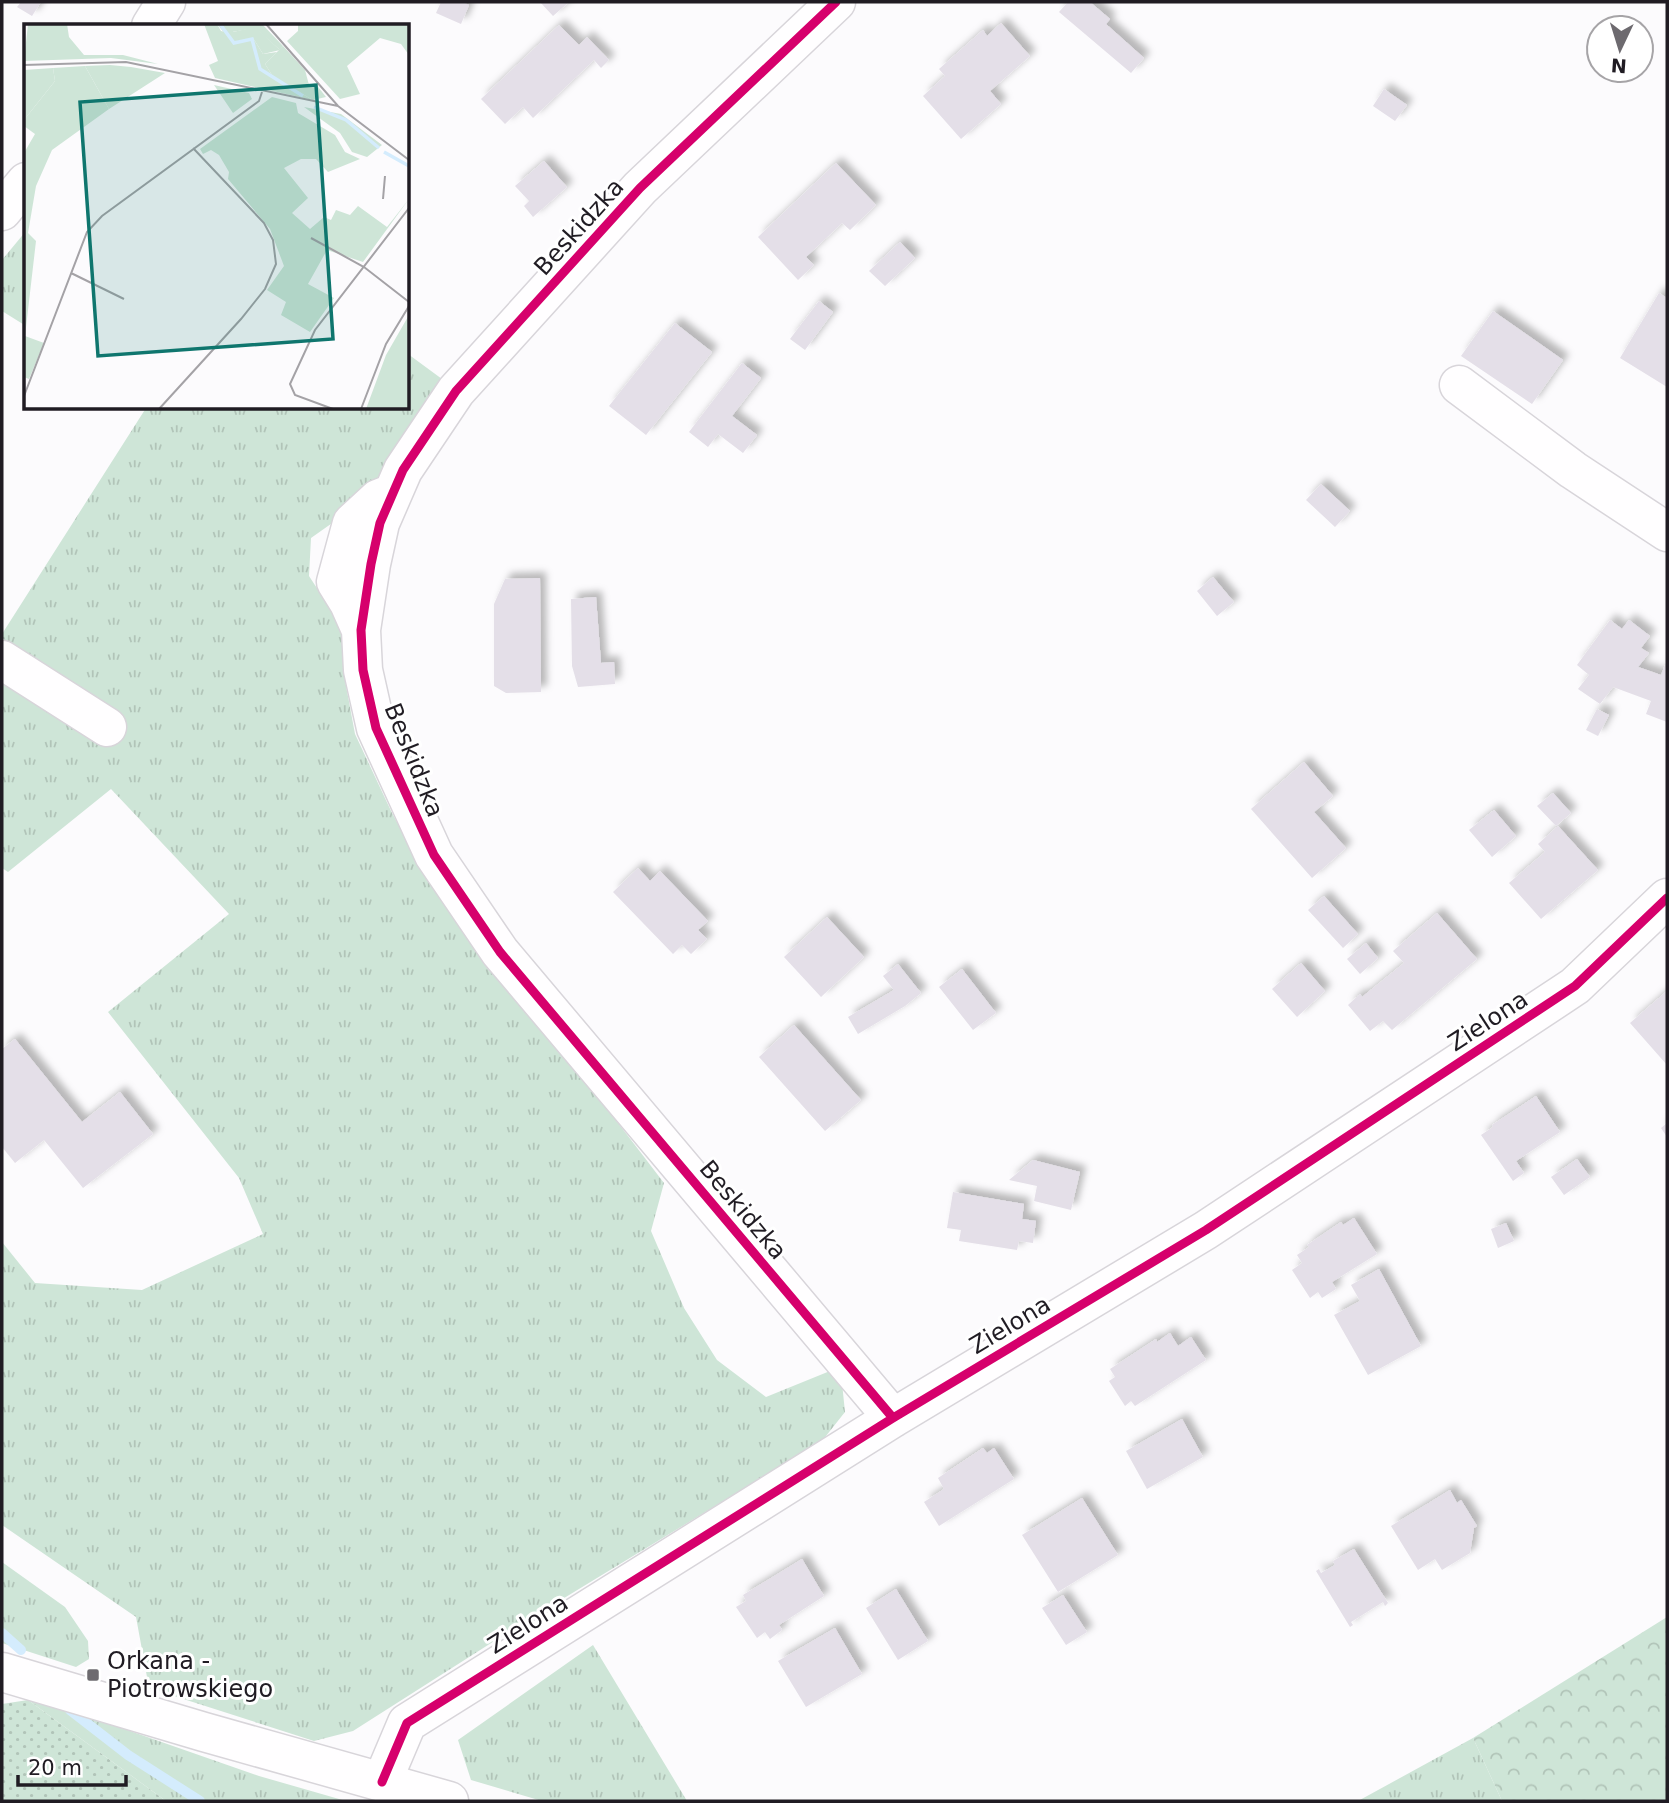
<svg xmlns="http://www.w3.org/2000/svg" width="1669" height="1803" font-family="'DejaVu Sans',sans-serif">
	<defs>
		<pattern id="grass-tufts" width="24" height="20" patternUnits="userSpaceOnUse" patternTransform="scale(1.75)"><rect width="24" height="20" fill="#cee5d7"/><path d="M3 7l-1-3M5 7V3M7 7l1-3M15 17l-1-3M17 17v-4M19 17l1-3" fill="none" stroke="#b1c4b8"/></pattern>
		<pattern id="forest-crowns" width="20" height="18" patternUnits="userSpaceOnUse" patternTransform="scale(1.75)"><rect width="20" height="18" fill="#cee5d7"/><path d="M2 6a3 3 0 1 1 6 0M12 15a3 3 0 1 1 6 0" fill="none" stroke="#b1c4b8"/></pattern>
		<pattern id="garden-dots" width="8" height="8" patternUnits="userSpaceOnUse" patternTransform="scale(1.75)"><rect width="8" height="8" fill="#cee5d7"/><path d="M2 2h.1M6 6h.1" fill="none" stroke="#b1c4b8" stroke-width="1.8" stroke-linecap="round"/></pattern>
		<filter id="shadow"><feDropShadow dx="6" dy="-6" stdDeviation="3.5" flood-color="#0004"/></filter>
	</defs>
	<rect width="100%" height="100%" fill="#fcfbfd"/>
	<!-- grass -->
	<path fill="url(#grass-tufts)" d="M 26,231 L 26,326 L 2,311 L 2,260 Z
		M 408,354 L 442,379 L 392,470 L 345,514 L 311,538 L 309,576 L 345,631 L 344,675 L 355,734 L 392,813 L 419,863 L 664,1183 L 651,1231 L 684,1308 L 717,1360 L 766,1397 L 830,1371 L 842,1383 L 845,1412 L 822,1441 L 510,1631 L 353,1731 L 314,1741 L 149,1688 L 136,1617 L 2,1525 L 2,1242 L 35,1283 L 142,1290 L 263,1234 L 239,1178 L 108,1012 L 229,914 L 111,789 L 8,872 L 2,868 L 2,676 L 120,722 L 2,638 L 2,634 L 146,408 L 408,408 Z
		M 2,1562 L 65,1607 L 88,1641 L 89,1659 L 76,1667 L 2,1643 Z
		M 593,1645 L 687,1801 L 542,1801 L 471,1780 L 458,1740 Z
		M 28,1700 L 70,1710 L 259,1776 L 346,1801 L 166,1801 Z
		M 1473,1738 L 1502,1801 L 1358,1801 Z"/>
	<!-- forest -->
	<path fill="url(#forest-crowns)" d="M 1667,1617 L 1667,1801 L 1502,1801 L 1473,1738 Z"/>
	<!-- garden -->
	<path fill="url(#garden-dots)" d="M 28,1700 L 166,1801 L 2,1801 L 2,1704 Z"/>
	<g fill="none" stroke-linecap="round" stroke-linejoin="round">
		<!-- stream -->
		<path stroke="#d4ecfd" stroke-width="10" d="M 2,1633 L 21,1650
			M 70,1710 L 128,1755 L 200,1801"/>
	</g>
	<!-- building -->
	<path fill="#e4dfe8" filter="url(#shadow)" d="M 21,2 L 41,2 L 32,16 L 17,7 Z
		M 441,2 L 462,2 L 469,5 L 461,24 L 436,13 Z
		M 540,2 L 569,2 L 553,16 Z
		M 1068,2 L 1090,2 L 1110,19 L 1106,24 L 1144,58 L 1131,73 L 1059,12 Z
		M 1001,23 L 1030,56 L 990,91 L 1001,104 L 961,139 L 923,96 L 945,76 L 939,69 L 983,30 L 987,36 Z
		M 559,25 L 579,45 L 587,37 L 609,60 L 601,68 L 594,60 L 533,118 L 523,107 L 505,124 L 481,99 Z
		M 1384,89 L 1407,105 L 1395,121 L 1373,106 Z
		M 544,161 L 567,187 L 533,217 L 524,206 L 529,201 L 515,186 Z
		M 836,163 L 876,205 L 850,230 L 842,223 L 806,257 L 814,265 L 798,280 L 758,237 Z
		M 900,242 L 915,258 L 885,286 L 869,271 Z
		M 1659,293 L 1667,298 L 1667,387 L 1620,358 Z
		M 819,301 L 833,312 L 805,350 L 790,339 Z
		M 1493,311 L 1563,360 L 1532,404 L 1461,356 Z
		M 675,323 L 712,352 L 646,435 L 609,406 Z
		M 742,363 L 761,378 L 732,416 L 757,435 L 743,453 L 718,434 L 708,447 L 689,432 Z
		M 1321,484 L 1350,511 L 1335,527 L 1306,500 Z
		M 1213,577 L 1234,602 L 1217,616 L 1197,591 Z
		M 540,578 L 541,692 L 506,693 L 494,686 L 494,604 L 505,579 Z
		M 596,597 L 601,663 L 614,662 L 615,684 L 578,687 L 572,666 L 571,599 Z
		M 1610,620 L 1622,629 L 1629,620 L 1650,636 L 1641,648 L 1649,653 L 1638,667 L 1661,675 L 1667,660 L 1667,722 L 1646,714 L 1651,701 L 1613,687 L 1600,704 L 1578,689 L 1589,675 L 1577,665 Z
		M 1597,709 L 1609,715 L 1598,736 L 1586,730 Z
		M 1304,762 L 1333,796 L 1314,812 L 1346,848 L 1312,878 L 1251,809 Z
		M 1553,793 L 1571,813 L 1556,826 L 1537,806 Z
		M 1494,810 L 1516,836 L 1492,857 L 1469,830 Z
		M 1558,826 L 1598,870 L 1541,919 L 1509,883 L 1545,852 L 1538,844 Z
		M 638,868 L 650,881 L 660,871 L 708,921 L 698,930 L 707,939 L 691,954 L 682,945 L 673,954 L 613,892 Z
		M 1324,896 L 1358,934 L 1343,948 L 1308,910 Z
		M 1437,913 L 1477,959 L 1392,1030 L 1383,1021 L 1370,1031 L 1348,1005 L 1360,994 L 1362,997 L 1404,963 L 1393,951 Z
		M 827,917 L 864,957 L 821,997 L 784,957 Z
		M 1366,943 L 1378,958 L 1360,974 L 1347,959 Z
		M 1301,963 L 1325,991 L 1297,1017 L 1272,989 Z
		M 898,964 L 921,993 L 905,1006 L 858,1034 L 848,1017 L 894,990 L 883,976 Z
		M 962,969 L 996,1013 L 973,1030 L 939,987 Z
		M 1667,991 L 1667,1065 L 1630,1023 Z
		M 794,1025 L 861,1100 L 825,1131 L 759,1057 Z
		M 15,1039 L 82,1122 L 120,1092 L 153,1134 L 83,1188 L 44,1140 L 15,1163 L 2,1147 L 2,1049 Z
		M 1536,1096 L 1560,1132 L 1516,1161 L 1524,1173 L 1513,1181 L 1481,1135 L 1493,1127 L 1492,1125 Z
		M 1667,1123 L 1667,1137 L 1661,1128 Z
		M 1577,1159 L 1590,1177 L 1564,1195 L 1551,1177 Z
		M 1033,1160 L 1080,1172 L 1071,1210 L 1034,1201 L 1037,1186 L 1009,1180 Z
		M 953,1192 L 1024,1204 L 1022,1219 L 1036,1221 L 1033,1243 L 1019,1241 L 1017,1250 L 959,1241 L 961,1230 L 947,1228 Z
		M 1354,1218 L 1377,1254 L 1332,1282 L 1336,1289 L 1322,1298 L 1318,1292 L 1310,1298 L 1292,1270 L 1302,1263 L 1297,1255 L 1309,1247 L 1307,1245 L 1341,1222 L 1343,1225 Z
		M 1506,1223 L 1514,1241 L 1498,1248 L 1491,1229 Z
		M 1379,1269 L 1421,1346 L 1368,1375 L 1334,1315 L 1360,1301 L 1351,1285 Z
		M 1170,1333 L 1178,1346 L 1191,1337 L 1206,1360 L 1135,1406 L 1131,1401 L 1125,1406 L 1109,1381 L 1115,1377 L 1110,1369 L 1156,1339 L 1157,1342 Z
		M 1182,1419 L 1203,1457 L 1147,1489 L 1126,1451 Z
		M 983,1448 L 987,1453 L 994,1448 L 1014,1479 L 939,1526 L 924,1502 L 944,1489 L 938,1478 Z
		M 1450,1490 L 1457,1503 L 1461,1500 L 1477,1526 L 1474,1528 L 1470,1553 L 1442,1570 L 1435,1559 L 1418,1570 L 1391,1526 Z
		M 1082,1498 L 1118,1555 L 1058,1592 L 1022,1535 Z
		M 1354,1549 L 1388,1603 L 1385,1606 L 1383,1602 L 1351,1622 L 1353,1625 L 1350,1627 L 1316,1571 L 1319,1569 L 1321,1573 L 1335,1565 L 1333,1561 Z
		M 802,1559 L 824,1596 L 779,1625 L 782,1630 L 770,1639 L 765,1632 L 757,1638 L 736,1607 L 746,1601 L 743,1595 Z
		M 896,1589 L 928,1641 L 898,1660 L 866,1608 Z
		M 1063,1595 L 1087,1632 L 1066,1645 L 1042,1608 Z
		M 835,1628 L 862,1674 L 806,1707 L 778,1661 Z"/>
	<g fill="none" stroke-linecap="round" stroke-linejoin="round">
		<defs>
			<path id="minor" d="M 836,2 L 640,188 L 456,391 L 403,470 L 380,523 L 371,564 L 361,630 L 363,670 L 376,728 L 434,855 L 500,952 L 893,1418
				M 151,26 L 166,2
				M 2,211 L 26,182
				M 1459,385 L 1573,470 L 1667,532
				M 361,630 L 349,603 L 336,582 L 352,523 L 378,499 L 393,493
				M 2,660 L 107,727
				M 2,1672 L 204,1732 L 449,1801
				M 382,1782 L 407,1723 L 893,1418 L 1206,1230 L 1575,986 L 1667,898"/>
		</defs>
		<!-- minor casing -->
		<use href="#minor" stroke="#d8d5da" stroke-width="41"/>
		<!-- minor -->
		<use href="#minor" stroke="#fffeff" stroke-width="38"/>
		<defs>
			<path id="cycleway" d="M 836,2 L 640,188 L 456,391 L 403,470 L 380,523 L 371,564 L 361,630 L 363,670 L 376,728 L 434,855 L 500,952 L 893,1418
				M 382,1782 L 407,1723 L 893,1418 L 1206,1230 L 1575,986 L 1667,898"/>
		</defs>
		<!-- cycleway casing -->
		<use href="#cycleway" stroke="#fff" stroke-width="13"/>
		<!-- cycleway -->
		<use href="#cycleway" stroke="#d6006c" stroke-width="9"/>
	</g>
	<!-- markers -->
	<rect fill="#6d6a6f" stroke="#fff" stroke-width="2.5" x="86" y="1668" width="14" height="14" rx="3.5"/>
	<g text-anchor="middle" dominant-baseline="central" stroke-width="6" stroke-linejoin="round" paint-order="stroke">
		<!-- street labels -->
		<g font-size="24" fill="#201c23" stroke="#fff">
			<text transform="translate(579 227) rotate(-48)">Beskidzka</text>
			<text transform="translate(414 760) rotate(68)">Beskidzka</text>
			<text transform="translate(1488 1021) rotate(-33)">Zielona</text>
			<text transform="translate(743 1210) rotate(50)">Beskidzka</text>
			<text transform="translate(1010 1325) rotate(-31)">Zielona</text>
			<text transform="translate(528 1624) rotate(-32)">Zielona</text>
		</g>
		<!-- poi labels -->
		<g font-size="24" fill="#201c23" stroke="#fff" text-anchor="start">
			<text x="107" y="1661">Orkana -<tspan x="107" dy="28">Piotrowskiego</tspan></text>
		</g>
	</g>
	<!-- overview -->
	<g transform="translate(24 24)">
		<rect width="385" height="385" fill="#fcfbfd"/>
		<path d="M 4,0 L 43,0 L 45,13 L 60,31 L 99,31 L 134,40 L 87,34 L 0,37 ZM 180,0 L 193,0 L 197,7 L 229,14 L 239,30 L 253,28 L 241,40 L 250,54 L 289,76 L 191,54 L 185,41 L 194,37 ZM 209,0 L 238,0 L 259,22 L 256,26 L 231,4 L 208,8 ZM 274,0 L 385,0 L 385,31 L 377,20 L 356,14 L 323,42 L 336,70 L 316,75 L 263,17 L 274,7 ZM 86,41 L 107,43 L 141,49 L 85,85 L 61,42 ZM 29,44 L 31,57 L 0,96 L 0,46 ZM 190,61 L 225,69 L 228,75 L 209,89 ZM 248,73 L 272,79 L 274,89 L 311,111 L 321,128 L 336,135 L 304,148 L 292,135 L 277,135 L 260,144 L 284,174 L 268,189 L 286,205 L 300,193 L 307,196 L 312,186 L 326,191 L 334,182 L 363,203 L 385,175 L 339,238 L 303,226 L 284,260 L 310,274 L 286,308 L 257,291 L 262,278 L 243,266 L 260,242 L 246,205 L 204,155 L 205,148 L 195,131 L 187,126 L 179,130 L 176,125 ZM 280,83 L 317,90 L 358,121 L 343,133 L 328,128 L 316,109 ZM 385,291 L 385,385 L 342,385 L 362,331 Z" fill="#cee5d7"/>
		<path d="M 193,0 L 209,0 L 209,8 L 231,3 L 256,26 L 239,30 L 229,14 L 206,16 ZM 61,42 L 85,85 L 28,126 L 12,162 L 4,209 L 12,217 L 1,312 L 20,319 L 5,355 L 0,353 L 0,129 L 11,110 L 0,102 L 0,96 L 31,57 L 29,44 Z" fill="#cee5d7"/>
		<path d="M 259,22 L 281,46 L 285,61 L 291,59 L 302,73 L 289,76 L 250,54 L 241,40 Z" fill="#cee5d7"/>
		<path fill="none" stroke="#d4ecfd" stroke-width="3.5" d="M 196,0 L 210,19 L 228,15 L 236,45 L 279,72M 290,83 L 322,96 L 355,124M 360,128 L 385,142"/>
		<path fill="none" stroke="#a4a2a6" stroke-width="2" d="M 242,0 L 314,82 L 385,136M 0,41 L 102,38 L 314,82M 359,175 L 361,152M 287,214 L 340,243 L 385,278M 47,249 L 100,275M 0,372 L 63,208 L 78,192 L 235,77 L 238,68M 135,385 L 217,295 L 241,265 L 252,240 L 249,216 L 240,199 L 169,124M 309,385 L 271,371 L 266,360 L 291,306 L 385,184M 337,385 L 362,320 L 385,282"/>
		<path fill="#0f766e" fill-opacity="0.15" stroke="#0f766e" stroke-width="3.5" d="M 292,61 L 309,315 L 74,332 L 56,78 Z"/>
		<rect width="385" height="385" fill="none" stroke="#201c23" stroke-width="3.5"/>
	</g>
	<!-- border -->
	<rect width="1669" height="1803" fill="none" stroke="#201c23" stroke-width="7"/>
	<!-- north arrow -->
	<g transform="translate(1620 49) rotate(184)"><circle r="33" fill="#ffffff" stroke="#a6a4a7" stroke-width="2"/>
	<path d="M0-5L12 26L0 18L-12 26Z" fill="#6d6a6f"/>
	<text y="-10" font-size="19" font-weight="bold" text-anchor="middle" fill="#201c23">N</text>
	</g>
	<!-- scale -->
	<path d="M18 1775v10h108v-10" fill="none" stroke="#201c23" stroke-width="3.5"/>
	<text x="28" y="1775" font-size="21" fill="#201c23" stroke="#ffffff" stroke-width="5" paint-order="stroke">20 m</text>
</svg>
